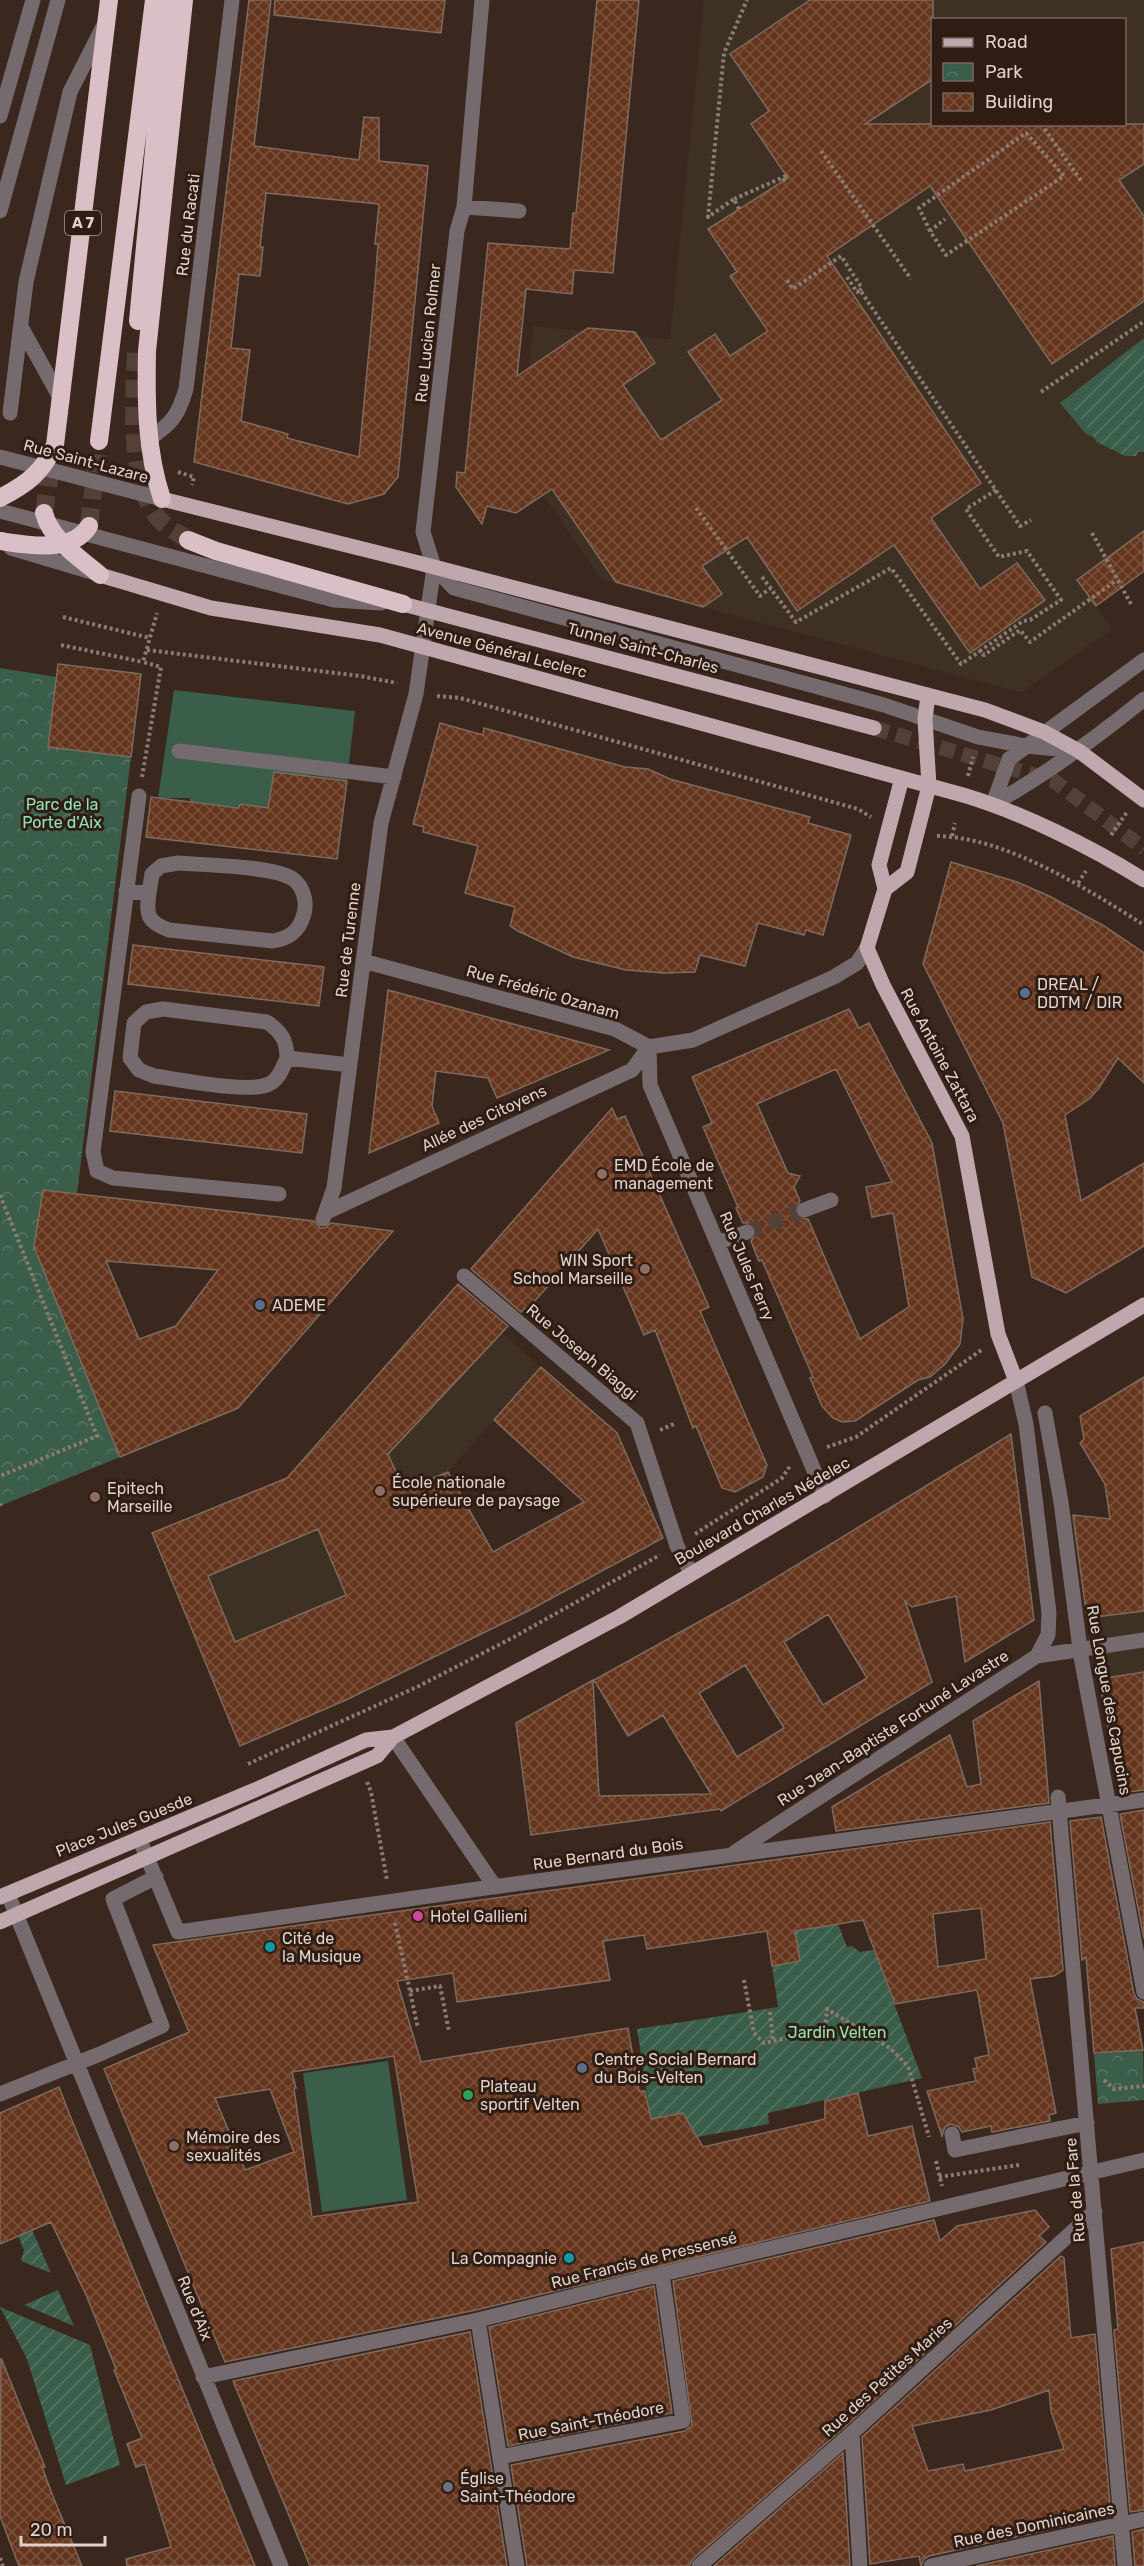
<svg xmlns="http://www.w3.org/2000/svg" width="1144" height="2566" font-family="Rubik,sans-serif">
	<defs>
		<pattern id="park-crowns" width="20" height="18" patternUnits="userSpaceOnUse" patternTransform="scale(1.5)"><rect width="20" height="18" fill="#3b5e4b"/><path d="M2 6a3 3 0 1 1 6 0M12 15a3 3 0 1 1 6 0" fill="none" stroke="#577464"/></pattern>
		<pattern id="garden-furrows" width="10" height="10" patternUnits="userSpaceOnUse" patternTransform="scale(1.5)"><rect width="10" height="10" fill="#3b5e4b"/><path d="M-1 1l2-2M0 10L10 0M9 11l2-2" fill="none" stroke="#577464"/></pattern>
		<pattern id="building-cross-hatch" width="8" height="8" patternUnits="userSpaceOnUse" patternTransform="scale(1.5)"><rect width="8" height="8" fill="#65361d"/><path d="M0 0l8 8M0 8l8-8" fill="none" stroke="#7b523d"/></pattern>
	</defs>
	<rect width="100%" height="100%" fill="#3a271e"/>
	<!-- education -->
	<path fill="#3e3123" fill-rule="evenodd" d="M 704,0 L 1144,0 L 1144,571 L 1095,606 L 1112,629 L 1024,691 L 1019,692 L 602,580 L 543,495 L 548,491 L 520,450 L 533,326 L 670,339 ZM 932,20 L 1124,20 L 1124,124 L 932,124 Z
		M 451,1289 L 541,1367 L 448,1472 L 527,1612 L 348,1699 L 240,1746 L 152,1533 L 287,1478 Z
		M 1069,1514 L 1144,1522 L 1144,1672 L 1099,1679 Z"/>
	<!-- grass -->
	<path fill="#3b5e4b" d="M 1144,338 L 1144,452 L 1129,452 L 1086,434 L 1060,403 Z
		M 174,690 L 355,711 L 347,780 L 309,775 L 306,790 L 268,810 L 190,802 L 190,798 L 158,798 Z
		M 388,2061 L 407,2200 L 322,2212 L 303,2073 Z"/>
	<!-- park -->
	<path fill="url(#park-crowns)" d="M 0,668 L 57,677 L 49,747 L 131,757 L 77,1193 L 43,1190 L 34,1247 L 120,1457 L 0,1506 Z
		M 1143,2050 L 1144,2100 L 1098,2104 L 1094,2054 Z"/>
	<!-- garden -->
	<path fill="url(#garden-furrows)" d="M 1144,343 L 1144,397 L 1139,422 L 1140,449 L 1136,456 L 1125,456 L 1097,442 L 1068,402 Z
		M 838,1924 L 847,1947 L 852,1946 L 860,1952 L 874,1950 L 922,2078 L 768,2113 L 769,2124 L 697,2137 L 683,2113 L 651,2119 L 637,2029 L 778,2007 L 772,1966 L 800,1961 L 795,1930 Z
		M 32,2230 L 51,2273 L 21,2261 L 24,2250 L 18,2236 Z
		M 58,2290 L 74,2326 L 24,2305 Z
		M 0,2307 L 90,2345 L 120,2465 L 66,2485 L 27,2359 Z"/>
	<!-- building -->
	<path fill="url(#building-cross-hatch)" stroke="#7f6a5f" stroke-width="1.5" fill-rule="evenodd" d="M 249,0 L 271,0 L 254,146 L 359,160 L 364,117 L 379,118 L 379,161 L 428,166 L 398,477 L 384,494 L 348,504 L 194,462 ZM 266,193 L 379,204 L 375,244 L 378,244 L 375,285 L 359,457 L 287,438 L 288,434 L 241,421 L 250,350 L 231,348 L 239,274 L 260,276 L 263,247 L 260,247 Z
		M 275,0 L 445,0 L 441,33 L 274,15 Z
		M 597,0 L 639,0 L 613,273 L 574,270 L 572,294 L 526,289 L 517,376 L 588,328 L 635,332 L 655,363 L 623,385 L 661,440 L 722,400 L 688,352 L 715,334 L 730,356 L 768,331 L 730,276 L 737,272 L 708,229 L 788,178 L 751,124 L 769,111 L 730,54 L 810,0 L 933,0 L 933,79 L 865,124 L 1144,124 L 1144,164 L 1119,180 L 1144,216 L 1144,301 L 1052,364 L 930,186 L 827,256 L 981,483 L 931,518 L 980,589 L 1017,563 L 1045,600 L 970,653 L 894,545 L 797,611 L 747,537 L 702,566 L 722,594 L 703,607 L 616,582 L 552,489 L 516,513 L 487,506 L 482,524 L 456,487 L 457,472 L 465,473 L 488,243 L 570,249 L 573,213 L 576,213 Z
		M 1144,531 L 1144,571 L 1096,606 L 1077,580 Z
		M 58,664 L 141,674 L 131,757 L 48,747 Z
		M 440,723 L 483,735 L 484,728 L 625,767 L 648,769 L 670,779 L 810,817 L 808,823 L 851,835 L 823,935 L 806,930 L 804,935 L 758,923 L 745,966 L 700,955 L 695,972 L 664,973 L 626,970 L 573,957 L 518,931 L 510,926 L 515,907 L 465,893 L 478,846 L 423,832 L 424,827 L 413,824 Z
		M 274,772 L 347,781 L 337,859 L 146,837 L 151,797 L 239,808 L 240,804 L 268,808 Z
		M 951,862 L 1017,882 L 1049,896 L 1104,926 L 1144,953 L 1144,1083 L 1118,1058 L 1099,1088 L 1089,1099 L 1065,1115 L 1081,1201 L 1144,1163 L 1144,1246 L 1066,1293 L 1032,1277 L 1003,1123 L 923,964 Z
		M 133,945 L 324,967 L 319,1006 L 128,984 Z
		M 388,990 L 609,1050 L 497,1098 L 488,1078 L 436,1071 L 432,1106 L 439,1123 L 369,1153 Z
		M 849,1009 L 859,1028 L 869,1023 L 932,1143 L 963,1319 L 960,1344 L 945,1364 L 930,1377 L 918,1380 L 855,1421 L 842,1422 L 833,1418 L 822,1406 L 810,1378 L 813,1377 L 762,1260 L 759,1261 L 751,1241 L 756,1234 L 756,1228 L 749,1223 L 743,1223 L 736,1208 L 738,1207 L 703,1127 L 712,1123 L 692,1077 ZM 836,1069 L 892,1182 L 866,1187 L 872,1217 L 893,1213 L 909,1307 L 860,1339 L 808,1219 L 798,1218 L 795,1213 L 795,1208 L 800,1201 L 794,1187 L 800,1176 L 788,1173 L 757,1104 Z
		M 115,1091 L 307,1114 L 302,1153 L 110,1131 Z
		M 612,1108 L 617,1119 L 625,1116 L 709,1307 L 700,1311 L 767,1465 L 763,1477 L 735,1492 L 722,1488 L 696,1426 L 693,1428 L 655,1330 L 644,1335 L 598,1229 L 527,1310 L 525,1308 L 521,1312 L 471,1269 Z
		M 43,1190 L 314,1221 L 320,1228 L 325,1228 L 331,1223 L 393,1231 L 238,1408 L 120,1457 L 34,1247 ZM 106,1261 L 218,1270 L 176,1326 L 139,1339 Z
		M 458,1284 L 508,1326 L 388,1454 L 404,1490 L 448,1472 L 493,1552 L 584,1502 L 494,1420 L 541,1367 L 617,1433 L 663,1538 L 526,1612 L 348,1699 L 240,1746 L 152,1533 L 287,1478 ZM 318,1529 L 346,1595 L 235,1642 L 208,1576 Z
		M 1144,1377 L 1144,1611 L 1087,1618 L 1073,1515 L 1110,1519 L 1105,1484 L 1080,1443 L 1084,1439 L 1080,1416 Z
		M 1011,1434 L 1034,1620 L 965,1662 L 956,1596 L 912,1607 L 905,1601 L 932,1682 L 721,1811 L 720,1809 L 531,1835 L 516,1723 L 593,1680 L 599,1796 L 711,1794 L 663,1715 L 628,1736 L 594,1680 L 749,1594 ZM 828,1614 L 867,1678 L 823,1705 L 784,1642 ZM 745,1665 L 784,1728 L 737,1757 L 699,1693 Z
		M 1144,1672 L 1144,1790 L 1120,1793 L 1099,1679 Z
		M 1039,1681 L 1049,1803 L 836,1831 L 832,1807 L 950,1735 L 967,1787 L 981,1784 L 973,1721 Z
		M 1144,1810 L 1144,1939 L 1120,1814 Z
		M 1101,1817 L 1134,1994 L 1137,1999 L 1144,2002 L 1144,2008 L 1135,2008 L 1143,2050 L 1094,2053 L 1086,1957 L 1082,1960 L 1070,1821 Z
		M 1050,1822 L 1063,1970 L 1054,1976 L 1030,1979 L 1056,2113 L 1049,2115 L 1050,2121 L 992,2132 L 991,2126 L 962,2132 L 959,2127 L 951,2124 L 945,2127 L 942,2136 L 927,2091 L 976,2081 L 973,2069 L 977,2068 L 975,2058 L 989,2055 L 977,1990 L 895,2004 L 863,1920 L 795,1931 L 800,1961 L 772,1966 L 767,1931 L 647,1949 L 644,1935 L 603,1941 L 610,1980 L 457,2002 L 453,1973 L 397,1981 L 421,2062 L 628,2028 L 639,2091 L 645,2091 L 651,2119 L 683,2113 L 703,2147 L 825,2119 L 825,2101 L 858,2093 L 868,2136 L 912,2126 L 930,2201 L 476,2310 L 225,2362 L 104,2069 L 189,2032 L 153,1945 ZM 981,1908 L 986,1959 L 938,1967 L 933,1914 ZM 394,2056 L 418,2202 L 312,2217 L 294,2088 L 296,2088 L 292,2072 ZM 270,2089 L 294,2152 L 245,2170 L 215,2098 Z
		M 59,2087 L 69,2113 L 255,2566 L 127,2566 L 126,2559 L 171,2547 L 145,2464 L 136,2467 L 127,2444 L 142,2438 L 114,2370 L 116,2369 L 87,2297 L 51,2222 L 0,2244 L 0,2113 Z
		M 1035,2210 L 1049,2227 L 1039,2236 L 1046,2242 L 846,2426 L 693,2559 L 689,2566 L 527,2566 L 511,2465 L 685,2431 L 692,2425 L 673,2281 L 934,2220 L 940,2241 L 957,2226 Z
		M 1144,2242 L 1144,2510 L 1130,2512 L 1114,2330 L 1118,2329 L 1111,2249 Z
		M 1061,2256 L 1064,2258 L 1071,2338 L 1095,2334 L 1111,2516 L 929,2556 L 924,2559 L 921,2566 L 919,2556 L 870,2564 L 862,2437 ZM 1049,2390 L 1051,2411 L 1064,2449 L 965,2471 L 963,2464 L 928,2471 L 912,2426 L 991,2410 Z
		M 654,2286 L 672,2413 L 508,2446 L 489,2327 Z
		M 470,2332 L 507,2566 L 310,2566 L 233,2381 Z
		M 1,2358 L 45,2467 L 42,2467 L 54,2499 L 82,2566 L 19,2566 L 0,2516 Z
		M 843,2453 L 850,2566 L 714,2566 Z
		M 1144,2529 L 1144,2566 L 1135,2566 L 1132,2532 Z
		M 1113,2536 L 1115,2566 L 976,2566 Z"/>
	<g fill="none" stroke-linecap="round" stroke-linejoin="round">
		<!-- minor-tunnel -->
		<path stroke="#534138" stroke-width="15" stroke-dasharray="15 8" stroke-linecap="butt" d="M 747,1232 L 804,1210"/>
		<!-- major-tunnel -->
		<path stroke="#534138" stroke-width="15" stroke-dasharray="15 8" stroke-linecap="butt" d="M 874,728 L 1054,781 L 1144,849"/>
		<!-- highway-tunnel -->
		<path stroke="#534138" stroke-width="18" stroke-dasharray="18 9" stroke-linecap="butt" d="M 136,353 C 134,396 127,491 162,522 C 169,529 180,534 188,540
			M 44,513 L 53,453
			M 89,526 L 99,441"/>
		<!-- path -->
		<path stroke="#8b7b73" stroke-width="4" stroke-dasharray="3 3" stroke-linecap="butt" d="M 1041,124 L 1082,182
			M 821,151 L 911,279
			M 734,199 L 786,176 L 783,181
			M 739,209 L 734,199 L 708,217 L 724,53 L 747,0
			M 930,231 L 919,208 L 1026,133 L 1064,176 L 946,255 L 930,231 L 945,219
			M 847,277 L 857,292 L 860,290 L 1020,526 L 1031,520
			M 787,280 L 793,289 L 841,256 L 862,288 L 860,290
			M 1041,392 L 1143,322 L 1144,323
			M 178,472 L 194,477 L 192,485
			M 996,490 L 966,509 L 999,557 L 1027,551 L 1061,600 L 1030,620 L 1023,621 L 980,651 L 984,655 L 1020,630 L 1030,642 L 1117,580
			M 696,508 L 760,596 L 771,588
			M 1092,533 L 1131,604
			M 762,577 L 796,622 L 891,568 L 961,664 L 980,651
			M 63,617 L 150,638
			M 61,645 L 143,662
			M 147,650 L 360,676 L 397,683
			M 437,696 L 460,698 L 858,809 L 871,817
			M 968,776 L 973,757
			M 142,777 L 161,667 L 143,662 L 157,613
			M 1111,835 L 1127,812
			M 937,836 C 1006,837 1087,889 1144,925
			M 952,836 L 955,823
			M 1078,883 L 1086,871
			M 0,1195 L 97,1436 L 0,1476
			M 660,1430 L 676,1423
			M 827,1447 L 856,1437 L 983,1349
			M 0,1504 L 1,1506
			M 695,1534 L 782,1478 L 790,1466
			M 248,1764 L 419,1686 L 514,1637 L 660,1555
			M 367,1782 L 371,1792 L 387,1880
			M 395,1923 L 418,2028
			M 744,1980 L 754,2033 L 764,2043 L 825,2030 L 827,2009 L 890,2048 L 908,2066 L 929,2137
			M 410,1991 L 440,1986 L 449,2031
			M 770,2012 L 773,2041
			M 1104,2080 L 1114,2089 L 1144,2086
			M 936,2161 L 942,2186
			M 939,2177 L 1019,2165
			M 0,2558 L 3,2566"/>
		<!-- minor -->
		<path stroke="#756a6d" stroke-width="15" d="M 0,116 L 33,0
			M 464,207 L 519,211
			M 0,211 L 58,0
			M 21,327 L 62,401
			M 10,413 L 26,282 L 70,92 L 104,25
			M 149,439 C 172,423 178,416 186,389 L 232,0
			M 0,457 L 162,499
			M 0,511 L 334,600 L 381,603
			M 11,548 L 95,573
			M 434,567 L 454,588 L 884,705 L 978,737 L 1026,746 L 1079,751
			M 179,751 L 394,777
			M 139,796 L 93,1152 L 97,1171 L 113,1178 L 279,1194
			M 993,804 L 1009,759 L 1144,660
			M 993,804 C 1047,774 1096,738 1144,699
			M 126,891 L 149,893 C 146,915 147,922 169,930 L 273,941 C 289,938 298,932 303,917 C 308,904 304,887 293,879 C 274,866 203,865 178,863 L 161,866 L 152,874 L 149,893
			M 363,961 L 615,1029 L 649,1047 L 693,1040 L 834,977 L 857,963 L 867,948
			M 649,1047 L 650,1085 L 825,1496
			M 287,1058 C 283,1067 279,1080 269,1084 C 250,1094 178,1079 154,1076 L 139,1070 L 130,1058 L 134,1023 L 146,1012 L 163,1009 L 267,1022 C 281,1032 287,1040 287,1058 L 350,1065
			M 804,1210 L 831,1200
			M 327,1212 L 632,1070 L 649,1047
			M 323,1219 L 334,1188 L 381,823 L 416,694 L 434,567 L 423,532 L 457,231 L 464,207 L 482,0
			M 717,1243 L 747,1232
			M 464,1276 L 637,1423 L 677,1546 L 691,1573
			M 1045,1413 L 1061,1502 L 1081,1657 L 1144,1992
			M 1037,1656 L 1144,1640
			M 393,1737 L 495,1887
			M 1058,1797 L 1125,2566
			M 139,1838 L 178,1932 L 485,1888 L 1144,1800
			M 735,1852 L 1037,1656 L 1048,1635 L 1049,1613 L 1026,1424 L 1016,1381
			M 8,1894 L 281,2566
			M 0,2094 L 100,2054 L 162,2026 L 113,1899 L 156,1877
			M 952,2134 L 955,2150 L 1087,2123
			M 478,2320 L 517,2566
			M 203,2377 L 478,2320 L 662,2274 L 1144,2160
			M 852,2433 L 860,2566
			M 500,2457 L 683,2421 L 662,2274
			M 699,2566 L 852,2433 L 1095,2211
			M 931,2566 L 1144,2519"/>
		<!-- major -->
		<path stroke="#bea7ad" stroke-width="15" d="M 162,499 L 415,562 L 985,710 L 1044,732 L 1079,751 L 1144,800
			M 100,575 L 211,608 L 380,635 L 963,795 C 1021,812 1093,848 1144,880
			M 403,604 L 874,728
			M 902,778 L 879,865 L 885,889 L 867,948 L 883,985 L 962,1136 L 998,1334 L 1016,1381
			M 885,889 L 907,872 L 929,786 L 925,719 L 928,695
			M 0,1897 L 255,1790 L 366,1740 L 393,1737 L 619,1617 L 1144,1305
			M 0,1922 L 377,1756 L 393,1737"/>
		<!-- highway -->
		<path stroke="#dabfc6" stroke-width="18" d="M 138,321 L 168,0
			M 99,441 L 154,0
			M 0,498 C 27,484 42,473 55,445 L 109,0
			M 162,499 C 146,451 146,402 147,351 L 184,0
			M 44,513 C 51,540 80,558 100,575
			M 188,540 L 216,551 L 403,604
			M 0,541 C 27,545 72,554 89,526"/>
	</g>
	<!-- markers -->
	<g fill="#5c6f8a" stroke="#2f1d14" stroke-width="2">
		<circle cx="1025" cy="993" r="6"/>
		<circle cx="260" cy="1305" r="6"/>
		<circle cx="582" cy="2068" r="6"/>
	</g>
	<g fill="#8d6e63" stroke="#2f1d14" stroke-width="2">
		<circle cx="602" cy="1174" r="6"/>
		<circle cx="645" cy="1269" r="6"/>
		<circle cx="380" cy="1491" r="6"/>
		<circle cx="95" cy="1497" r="6"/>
		<circle cx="174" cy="2146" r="6"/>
	</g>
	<circle fill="#d1479c" stroke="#2f1d14" stroke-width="2" cx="418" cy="1916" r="6"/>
	<g fill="#0f9aa8" stroke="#2f1d14" stroke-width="2">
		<circle cx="270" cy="1947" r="6"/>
		<circle cx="569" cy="2258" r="6"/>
	</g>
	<circle fill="#2e9e5b" stroke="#2f1d14" stroke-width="2" cx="468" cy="2095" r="6"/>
	<circle fill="#6b7280" stroke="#2f1d14" stroke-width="2" cx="448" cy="2487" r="6"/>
	<g text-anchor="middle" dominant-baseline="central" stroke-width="6" stroke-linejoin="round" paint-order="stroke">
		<!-- shield labels -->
		<rect fill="#2f1d14" stroke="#aa9c95" stroke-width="1.5" x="65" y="211" width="36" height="24" rx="4.5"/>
		<g font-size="15" font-weight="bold" fill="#dfd2cc">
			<text x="83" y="223">A 7</text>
		</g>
		<!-- street labels -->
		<g font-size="16" fill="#dfd2cc" stroke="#2f1d14">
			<text transform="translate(188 225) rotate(-83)">Rue du Racati</text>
			<text transform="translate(428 333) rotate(-84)">Rue Lucien Rolmer</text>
			<text transform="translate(86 461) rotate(15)">Rue Saint-Lazare</text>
			<text transform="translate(643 648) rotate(15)">Tunnel Saint-Charles</text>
			<text transform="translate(502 650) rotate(15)">Avenue Général Leclerc</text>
			<text transform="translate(348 940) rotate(-83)">Rue de Turenne</text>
			<text transform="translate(543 992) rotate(16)">Rue Frédéric Ozanam</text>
			<text transform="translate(940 1055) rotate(62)">Rue Antoine Zattara</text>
			<text transform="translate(484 1118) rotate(-25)">Allée des Citoyens</text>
			<text transform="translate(747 1266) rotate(67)">Rue Jules Ferry</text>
			<text transform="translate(582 1352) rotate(40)">Rue Joseph Biaggi</text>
			<text transform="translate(762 1511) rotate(-30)">Boulevard Charles Nédelec</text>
			<text transform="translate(1109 1700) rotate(80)">Rue Longue des Capucins</text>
			<text transform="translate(893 1728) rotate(-33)">Rue Jean-Baptiste Fortuné Lavastre</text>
			<text transform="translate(124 1825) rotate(-22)">Place Jules Guesde</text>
			<text transform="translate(608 1854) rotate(-8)">Rue Bernard du Bois</text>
			<text transform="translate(1075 2190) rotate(-95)">Rue de la Fare</text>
			<text transform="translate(644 2260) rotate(-14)">Rue Francis de Pressensé</text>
			<text transform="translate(195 2308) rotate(68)">Rue d'Aix</text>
			<text transform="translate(887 2377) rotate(-42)">Rue des Petites Maries</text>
			<text transform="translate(591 2421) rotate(-11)">Rue Saint-Théodore</text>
			<text transform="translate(1034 2525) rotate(-12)">Rue des Dominicaines</text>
		</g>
		<!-- park labels -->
		<g font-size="16" fill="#8ee4b6" stroke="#2f1d14">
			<text x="62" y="804">Parc de la<tspan x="62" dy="18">Porte d'Aix</tspan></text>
			<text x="837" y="2032">Jardin Velten</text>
		</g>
		<!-- poi labels -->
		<g font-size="16" fill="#dfd2cc" stroke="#2f1d14" text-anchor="start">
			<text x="1037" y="984">DREAL /<tspan x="1037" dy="18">DDTM / DIR</tspan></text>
			<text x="614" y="1165">EMD École de<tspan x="614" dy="18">management</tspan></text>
			<text x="633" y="1260" text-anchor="end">WIN Sport<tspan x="633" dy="18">School Marseille</tspan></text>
			<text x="272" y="1305">ADEME</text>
			<text x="392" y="1482">École nationale<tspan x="392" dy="18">supérieure de paysage</tspan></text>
			<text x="107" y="1488">Epitech<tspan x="107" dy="18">Marseille</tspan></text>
			<text x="430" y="1916">Hotel Gallieni</text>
			<text x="282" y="1938">Cité de<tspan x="282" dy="18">la Musique</tspan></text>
			<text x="594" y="2059">Centre Social Bernard<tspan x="594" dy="18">du Bois-Velten</tspan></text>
			<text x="480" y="2086">Plateau<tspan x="480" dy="18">sportif Velten</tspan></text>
			<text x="186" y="2137">Mémoire des<tspan x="186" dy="18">sexualités</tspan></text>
			<text x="557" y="2258" text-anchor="end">La Compagnie</text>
			<text x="460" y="2478">Église<tspan x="460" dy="18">Saint-Théodore</tspan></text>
		</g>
	</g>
	<!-- legend -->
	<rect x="931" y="18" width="195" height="108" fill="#2f1d14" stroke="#75655e" stroke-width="1.5"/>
	<rect x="943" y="38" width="30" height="9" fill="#bea7ad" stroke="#75655e" stroke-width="1.5"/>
	<text x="985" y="48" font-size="18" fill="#dfd2cc">Road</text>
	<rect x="943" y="63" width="30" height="18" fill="url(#park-crowns)" stroke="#75655e" stroke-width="1.5"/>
	<text x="985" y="78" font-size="18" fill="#dfd2cc">Park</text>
	<rect x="943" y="93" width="30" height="18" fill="url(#building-cross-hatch)" stroke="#75655e" stroke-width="1.5"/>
	<text x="985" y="108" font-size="18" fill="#dfd2cc">Building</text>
	<!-- scale -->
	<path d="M21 2536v9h84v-9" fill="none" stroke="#dfd2cc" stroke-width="3"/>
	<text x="30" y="2536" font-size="18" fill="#dfd2cc" stroke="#2f1d14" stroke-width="4.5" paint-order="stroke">20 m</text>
</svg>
